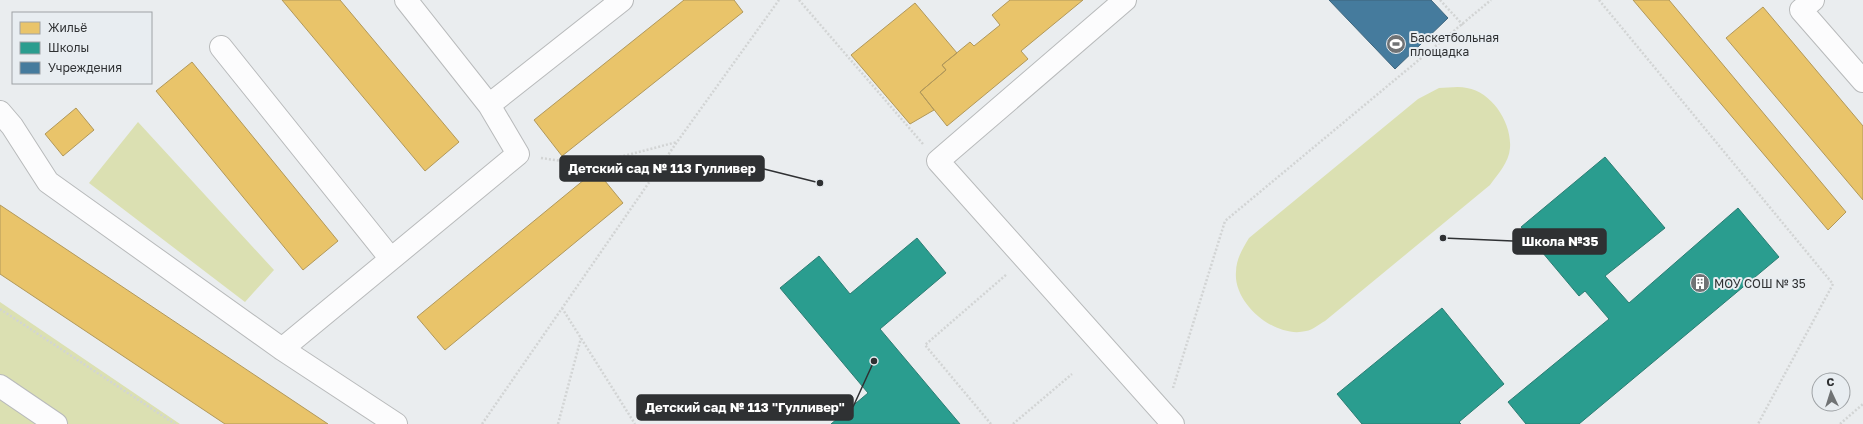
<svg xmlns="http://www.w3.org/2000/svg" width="1863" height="424" font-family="'Golos Text',sans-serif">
	<rect width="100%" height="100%" fill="#eaedef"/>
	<!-- green -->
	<path fill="#dbe0b2" d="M 1439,88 C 1448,88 1458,86 1467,88 C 1492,92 1512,123 1510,148 C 1509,162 1498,174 1490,185 L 1325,321 C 1319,324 1313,330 1306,331 C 1275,339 1233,303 1236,272 C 1236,259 1243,248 1249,238 L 1418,99 Z
		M 138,122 L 274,270 L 245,302 L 89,183 Z
		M 0,302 L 180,424 L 0,424 Z"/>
	<!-- homes -->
	<path fill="#e9c46a" stroke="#b1985a" d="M 282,0 L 340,0 L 459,142 L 425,171 Z
		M 684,0 L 734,0 L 743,12 L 562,156 L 534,120 Z
		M 1010,0 L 1083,0 L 1021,51 L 1028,59 L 947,126 L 920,92 L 946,70 L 942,65 L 970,42 L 974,46 L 1000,25 L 992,15 Z
		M 1633,0 L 1669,0 L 1846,212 L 1828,230 Z
		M 915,3 L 957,53 L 942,65 L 946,70 L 920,92 L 934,110 L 910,124 L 851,55 Z
		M 1763,7 L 1863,126 L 1863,200 L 1726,38 Z
		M 192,62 L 338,241 L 303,270 L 156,91 Z
		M 76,108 L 94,130 L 63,156 L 45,134 Z
		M 596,170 L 623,203 L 445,350 L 417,317 Z
		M 0,205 L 328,424 L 225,424 L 0,274 Z"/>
	<!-- schools -->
	<path fill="#2a9d8f" stroke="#2c7d73" d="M 1605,157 L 1665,228 L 1605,276 L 1629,303 L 1738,208 L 1779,257 L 1579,424 L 1526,424 L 1508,402 L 1609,319 L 1585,291 L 1579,296 L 1521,227 Z
		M 917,238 L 946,273 L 880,329 L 960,424 L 831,424 L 868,393 L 780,288 L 819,256 L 850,294 Z
		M 1442,308 L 1504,384 L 1459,422 L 1461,424 L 1362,424 L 1337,394 Z"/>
	<!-- public -->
	<path fill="#457b9d" stroke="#3e657d" d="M 1329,0 L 1431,0 L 1448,18 L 1395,69 Z"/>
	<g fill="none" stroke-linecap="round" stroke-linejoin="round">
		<defs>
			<path id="minor" d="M 1125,0 L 938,161 L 1173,424
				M 1813,0 L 1801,10 L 1863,81
				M 221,47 L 391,259 L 282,349
				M 489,105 L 622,0
				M 0,112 L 12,126 L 48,182 L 282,349 L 396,424
				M 391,259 L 518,154 L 489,105 L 406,0
				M 0,386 L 56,424"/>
		</defs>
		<!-- minor casing -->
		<use href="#minor" stroke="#b8babb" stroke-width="24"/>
		<!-- path -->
		<path stroke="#d2d4d4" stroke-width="2.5" stroke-dasharray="2 2" stroke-linecap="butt" d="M 799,0 L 923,144
			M 1440,0 L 1463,25
			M 1599,0 L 1833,284 L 1758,424
			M 541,158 L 589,165 L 677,142
			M 562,308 L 635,424
			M 0,309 L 175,424
			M 1173,388 L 1225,221 L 1491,0
			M 482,424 L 677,142 L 779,0
			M 558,424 L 581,338
			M 991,424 L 925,345 L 1007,274
			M 1013,424 L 1072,374
			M 1840,424 L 1863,404"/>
		<!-- minor -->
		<use href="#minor" stroke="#fcfcfd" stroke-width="22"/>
	</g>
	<!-- icons -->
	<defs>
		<symbol id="stadium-disc" viewBox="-11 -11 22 22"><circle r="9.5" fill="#707375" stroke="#e8edf1"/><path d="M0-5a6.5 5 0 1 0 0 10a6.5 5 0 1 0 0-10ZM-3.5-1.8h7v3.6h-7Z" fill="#fff"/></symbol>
		<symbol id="building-disc" viewBox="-11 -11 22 22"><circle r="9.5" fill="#707375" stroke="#e8edf1"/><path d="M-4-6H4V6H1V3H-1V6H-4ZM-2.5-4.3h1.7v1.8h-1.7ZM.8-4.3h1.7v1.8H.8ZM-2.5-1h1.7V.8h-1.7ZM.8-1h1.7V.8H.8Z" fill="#fff"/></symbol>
	</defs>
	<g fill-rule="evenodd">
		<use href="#stadium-disc" x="1385" y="33" width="22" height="22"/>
		<use href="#building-disc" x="1689" y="272" width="22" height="22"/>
	</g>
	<g text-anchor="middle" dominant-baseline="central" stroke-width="4" stroke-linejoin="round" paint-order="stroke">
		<!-- poi labels -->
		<g font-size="12" fill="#2f3133" stroke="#e8edf1" text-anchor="start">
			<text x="1410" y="37">Баскетбольная<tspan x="1410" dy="14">площадка</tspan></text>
			<text x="1714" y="283">МОУ СОШ № 35</text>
		</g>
	</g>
	<!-- callouts -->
	<path fill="none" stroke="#2f3133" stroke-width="1.5" d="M820 183L764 169M1443 238L1513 241M874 361L853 407"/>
	<g fill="#2f3133" stroke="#e8edf1" stroke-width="1.5">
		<circle cx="820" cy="183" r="4"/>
		<circle cx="1443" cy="238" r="4"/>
		<circle cx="874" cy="361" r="4"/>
	</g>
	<g fill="#2f3133" stroke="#2f3133" stroke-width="1.5">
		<rect x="560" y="156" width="204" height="25" rx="4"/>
		<rect x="1513" y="229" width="93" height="25" rx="4"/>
		<rect x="637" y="395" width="216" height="25" rx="4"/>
	</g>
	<g font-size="13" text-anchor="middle" font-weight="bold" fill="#fff">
		<text x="662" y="173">Детский сад № 113 Гулливер</text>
		<text x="1560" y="246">Школа №35</text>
		<text x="745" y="412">Детский сад № 113 "Гулливер"</text>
	</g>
	<!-- legend -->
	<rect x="12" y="12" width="140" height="72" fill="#e8edf1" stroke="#9ea2a5"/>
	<rect x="20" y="22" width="20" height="12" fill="#e9c46a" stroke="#9ea2a5"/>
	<text x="48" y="32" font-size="12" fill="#2f3133">Жильё</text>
	<rect x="20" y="42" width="20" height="12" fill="#2a9d8f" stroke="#9ea2a5"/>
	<text x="48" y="52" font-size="12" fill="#2f3133">Школы</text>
	<rect x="20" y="62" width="20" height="12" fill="#457b9d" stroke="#9ea2a5"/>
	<text x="48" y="72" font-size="12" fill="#2f3133">Учреждения</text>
	<!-- north arrow -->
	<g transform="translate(1831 392) rotate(356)"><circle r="19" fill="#e8edf1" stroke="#9ea2a5"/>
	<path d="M0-3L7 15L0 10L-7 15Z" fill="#707375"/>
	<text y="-6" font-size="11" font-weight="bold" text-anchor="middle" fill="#2f3133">С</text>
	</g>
</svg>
